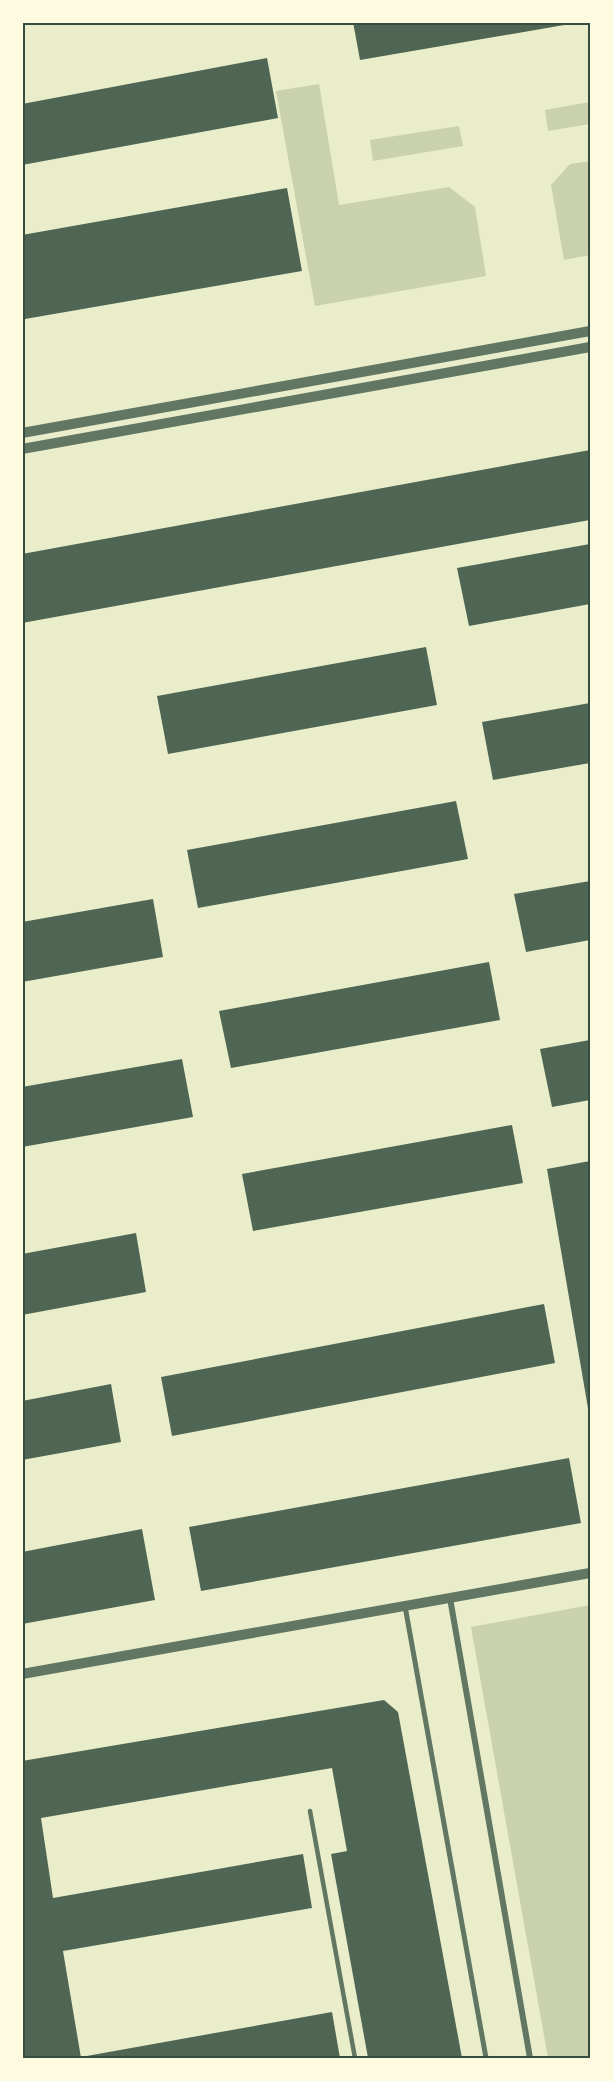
<svg xmlns="http://www.w3.org/2000/svg" width="613" height="2081" font-family="'Noto Sans',sans-serif">
	<rect width="100%" height="100%" fill="#e9edc9"/>
	<!-- green -->
	<path fill="#cad2ad" d="M 319,84 L 339,205 L 449,187 L 475,207 L 486,276 L 315,306 L 276,91 Z
		M 590,102 L 590,124 L 548,131 L 545,110 Z
		M 459,126 L 463,146 L 373,161 L 370,140 Z
		M 590,161 L 590,255 L 564,260 L 551,185 L 570,164 Z
		M 590,1605 L 590,2058 L 548,2058 L 471,1627 Z"/>
	<!-- building -->
	<path fill="#4f6655" d="M 353,22 L 570,22 L 570,24 L 360,60 Z
		M 267,58 L 278,118 L 22,165 L 22,104 Z
		M 287,188 L 302,271 L 25,319 L 22,304 L 22,235 Z
		M 590,450 L 590,520 L 22,623 L 22,554 Z
		M 590,544 L 590,604 L 469,626 L 457,568 Z
		M 426,647 L 437,705 L 168,754 L 157,696 Z
		M 590,703 L 590,763 L 493,780 L 482,722 Z
		M 456,801 L 468,859 L 198,908 L 187,850 Z
		M 590,881 L 590,940 L 526,952 L 514,894 Z
		M 153,899 L 163,957 L 22,982 L 22,922 Z
		M 489,962 L 500,1020 L 231,1068 L 219,1011 Z
		M 590,1040 L 590,1100 L 552,1107 L 540,1049 Z
		M 182,1059 L 193,1117 L 22,1147 L 22,1087 Z
		M 512,1125 L 523,1183 L 253,1231 L 242,1174 Z
		M 590,1161 L 590,1414 L 589,1414 L 547,1169 Z
		M 136,1233 L 146,1292 L 22,1315 L 22,1254 Z
		M 544,1304 L 555,1363 L 172,1436 L 161,1377 Z
		M 111,1384 L 121,1442 L 22,1460 L 22,1401 Z
		M 569,1458 L 581,1523 L 201,1591 L 189,1527 Z
		M 142,1529 L 155,1600 L 22,1624 L 22,1552 Z
		M 384,1700 L 398,1712 L 462,2058 L 368,2058 L 331,1854 L 347,1851 L 332,1768 L 41,1818 L 53,1898 L 303,1854 L 312,1908 L 63,1951 L 81,2058 L 22,2058 L 22,1761 Z
		M 332,2012 L 340,2058 L 81,2058 L 81,2057 Z"/>
	<g fill="none" stroke-linecap="round" stroke-linejoin="round">
		<!-- service -->
		<path stroke="#617663" stroke-width="4.5" d="M 310,1811 L 355,2058"/>
		<!-- pedestrian -->
		<path stroke="#617663" stroke-width="5" d="M 405,1606 L 486,2058"/>
		<!-- minor -->
		<path stroke="#617663" stroke-width="6" d="M 450,1598 L 530,2058"/>
		<!-- tertiary -->
		<path stroke="#617663" stroke-width="10" d="M 22,433 L 590,331
			M 22,449 L 590,347
			M 22,1674 L 590,1573"/>
	</g>
	<!-- border -->
	<rect width="613" height="2081" fill="none" stroke="#fefae0" stroke-width="48"/>
	<rect x="24" y="24" width="565" height="2033" fill="none" stroke="#344e41" stroke-width="2"/>
</svg>
